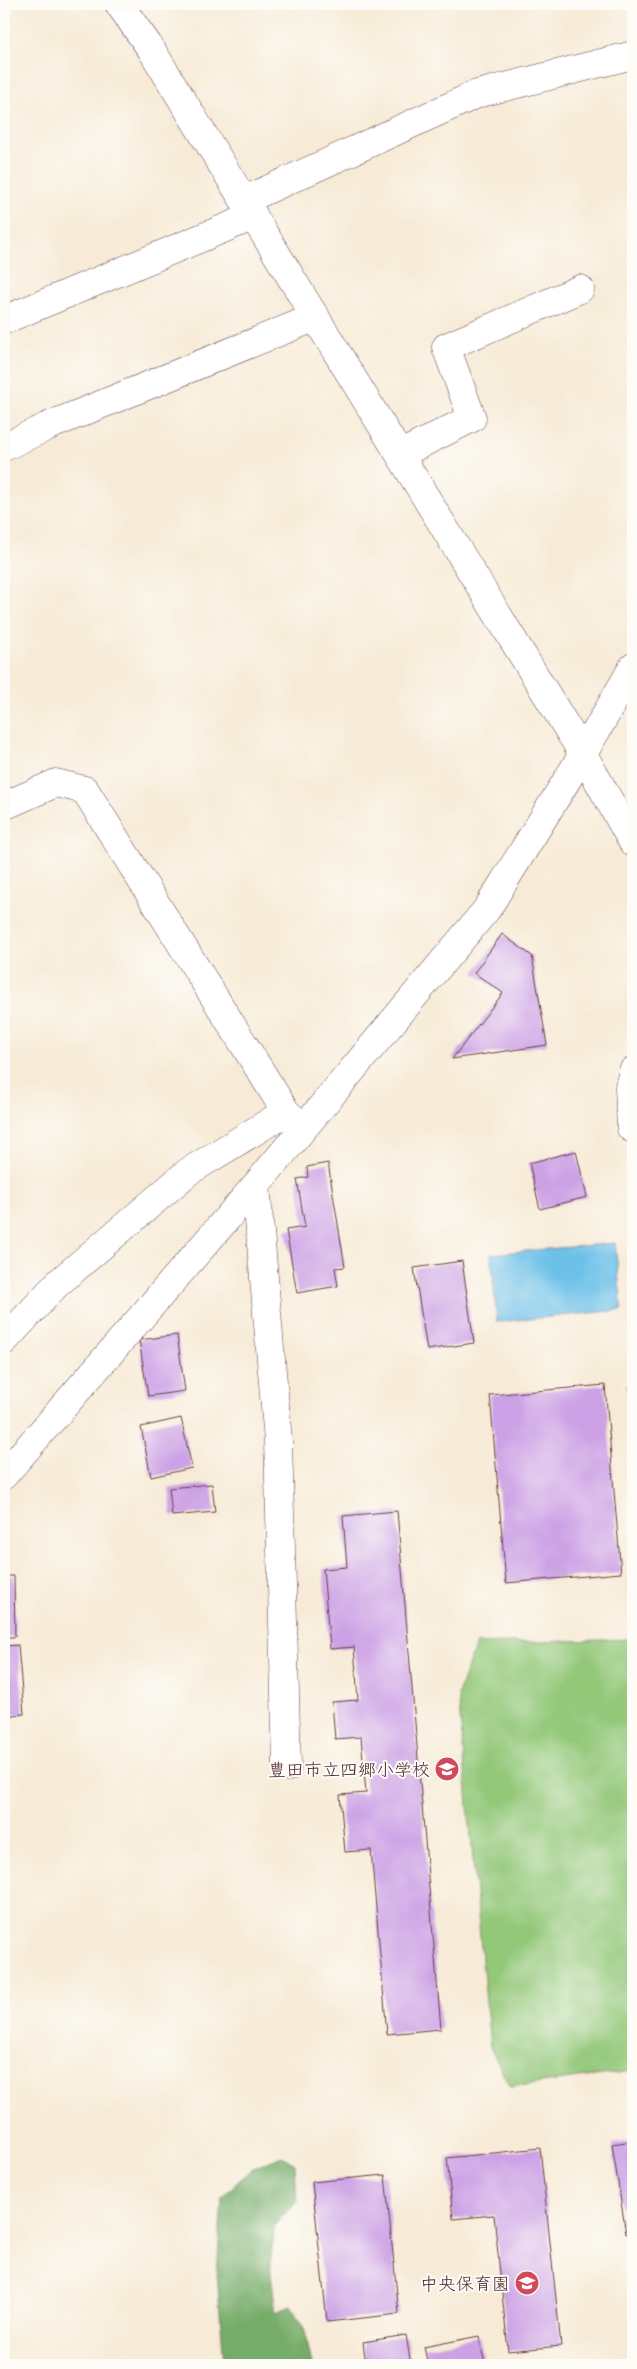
<svg xmlns="http://www.w3.org/2000/svg" width="637" height="2369" font-family="Mali,'Klee One',sans-serif">
	<rect width="100%" height="100%" fill="#fdfcf7"/>
	<filter id="ink" filterUnits="userSpaceOnUse"><feTurbulence type="fractalNoise" baseFrequency=".02" numOctaves="2"/><feDisplacementMap in="SourceGraphic" scale="10" xChannelSelector="R" yChannelSelector="G"/><feConvolveMatrix kernelMatrix="1 2 1 2 8 2 1 2 1" color-interpolation-filters="sRGB"/></filter>
	<filter id="wash" filterUnits="userSpaceOnUse"><feTurbulence type="fractalNoise" baseFrequency=".0096" numOctaves="4" result="noise"/><feDisplacementMap in="SourceGraphic" scale="20" xChannelSelector="R" yChannelSelector="G"/><feGaussianBlur stdDeviation="1.12" result="paint"/><feColorMatrix in="noise" values="0 0 0 0 0 0 0 0 0 0 0 0 0 0 0 0 0 1.4 0 .05"/><feComposite in="paint" operator="in"/></filter>
	<g filter="url(#wash)">
		<rect width="100%" height="100%" fill="#f7ebd7"/>
		<!-- green -->
		<path fill="#93c879" stroke="#6e7452" d="M 633,1639 L 633,2071 L 510,2087 L 490,2047 L 458,1694 L 476,1644 Z"/>
		<!-- forest -->
		<path fill="#76ac69" stroke="#60664a" d="M 627,1386 L 633,1389 L 633,1452 Z
			M 282,2156 L 295,2164 L 297,2202 L 275,2224 L 270,2265 L 276,2312 L 291,2306 L 305,2330 L 312,2365 L 224,2365 L 217,2274 L 222,2197 L 251,2169 Z"/>
		<!-- water -->
		<path fill="#6dc1e9" stroke="#5c708a" d="M 615,1243 L 622,1310 L 497,1322 L 491,1254 Z"/>
		<g id="blocks">
			<!-- building -->
			<path fill="#cca1e5" d="M 502,934 L 532,956 L 547,1045 L 452,1059 L 503,993 L 474,973 Z
				M 576,1151 L 587,1197 L 540,1209 L 529,1163 Z
				M 328,1163 L 345,1267 L 335,1268 L 338,1286 L 297,1293 L 286,1230 L 305,1227 L 297,1179 L 308,1177 L 307,1167 Z
				M 462,1261 L 474,1343 L 427,1350 L 414,1268 Z
				M 177,1335 L 185,1391 L 148,1396 L 139,1340 Z
				M 605,1385 L 621,1573 L 506,1583 L 490,1395 Z
				M 181,1418 L 192,1468 L 151,1477 L 141,1427 Z
				M 212,1484 L 215,1512 L 172,1516 L 169,1488 Z
				M 397,1511 L 441,2029 L 387,2034 L 371,1850 L 345,1852 L 340,1795 L 366,1793 L 361,1737 L 335,1739 L 332,1702 L 358,1700 L 354,1647 L 330,1649 L 323,1569 L 347,1567 L 343,1516 Z
				M 4,1576 L 14,1576 L 15,1637 L 4,1637 Z
				M 18,1645 L 24,1714 L 4,1716 L 4,1646 Z
				M 633,2141 L 633,2233 L 626,2234 L 612,2144 Z
				M 540,2148 L 561,2346 L 508,2351 L 494,2215 L 453,2219 L 447,2158 Z
				M 385,2175 L 399,2314 L 327,2322 L 312,2182 Z
				M 633,2249 L 633,2266 L 632,2266 L 629,2250 Z
				M 406,2335 L 411,2365 L 366,2365 L 363,2342 Z
				M 479,2336 L 485,2365 L 428,2365 L 424,2347 Z"/>
		</g>
	</g>
	<g filter="url(#ink)">
		<use href="#blocks" fill-opacity="0" stroke="#643e45" stroke-width="1"/>
		<g fill="none" stroke-linecap="round" stroke-linejoin="round">
			<defs>
				<path id="minor" d="M 119,4 L 151,49 L 583,754 L 633,843
					M 245,200 L 477,94 L 633,55
					M 4,320 L 254,216
					M 4,447 L 46,427 L 316,317
					M 401,454 L 472,418 L 446,347 L 580,289
					M 4,806 L 56,783 L 85,790 L 286,1112 L 303,1127
					M 631,1128 L 629,1087 L 633,1071
					M 256,1185 L 278,1441 L 287,1767
					M 4,1341 L 57,1284 L 188,1172 L 286,1112
					M 4,1475 L 256,1185 L 487,909 L 583,754 L 633,667"/>
			</defs>
			<!-- minor casing -->
			<use href="#minor" stroke="#643e45" stroke-width="29"/>
			<!-- minor -->
			<use href="#minor" stroke="#fff" stroke-width="28"/>
		</g>
	</g>
	<!-- icons -->
	<defs>
		<symbol id="school-disc" viewBox="-11 -11 22 22"><circle r="9.5" fill="#d1495b" stroke="#fdfcf7"/><path d="M0-5L7-2L0 1L-7-2ZM-4 1L0 2.5L4 1V4Q0 6-4 4Z" fill="#fff"/></symbol>
	</defs>
	<g fill-rule="evenodd">
		<use href="#school-disc" x="433" y="1755" width="28" height="28"/>
		<use href="#school-disc" x="513" y="2269" width="28" height="28"/>
	</g>
	<g text-anchor="middle" dominant-baseline="central" stroke-width="4" stroke-linejoin="round" paint-order="stroke">
		<!-- poi labels -->
		<g font-size="18" fill="#4a1f2b" stroke="#fdfcf7" text-anchor="end">
			<text x="430" y="1769">豊田市立四郷小学校</text>
			<text x="510" y="2283">中央保育園</text>
		</g>
	</g>
	<!-- margin -->
	<rect width="637" height="2369" fill="none" stroke="#fdfcf7" stroke-width="20"/>
</svg>
